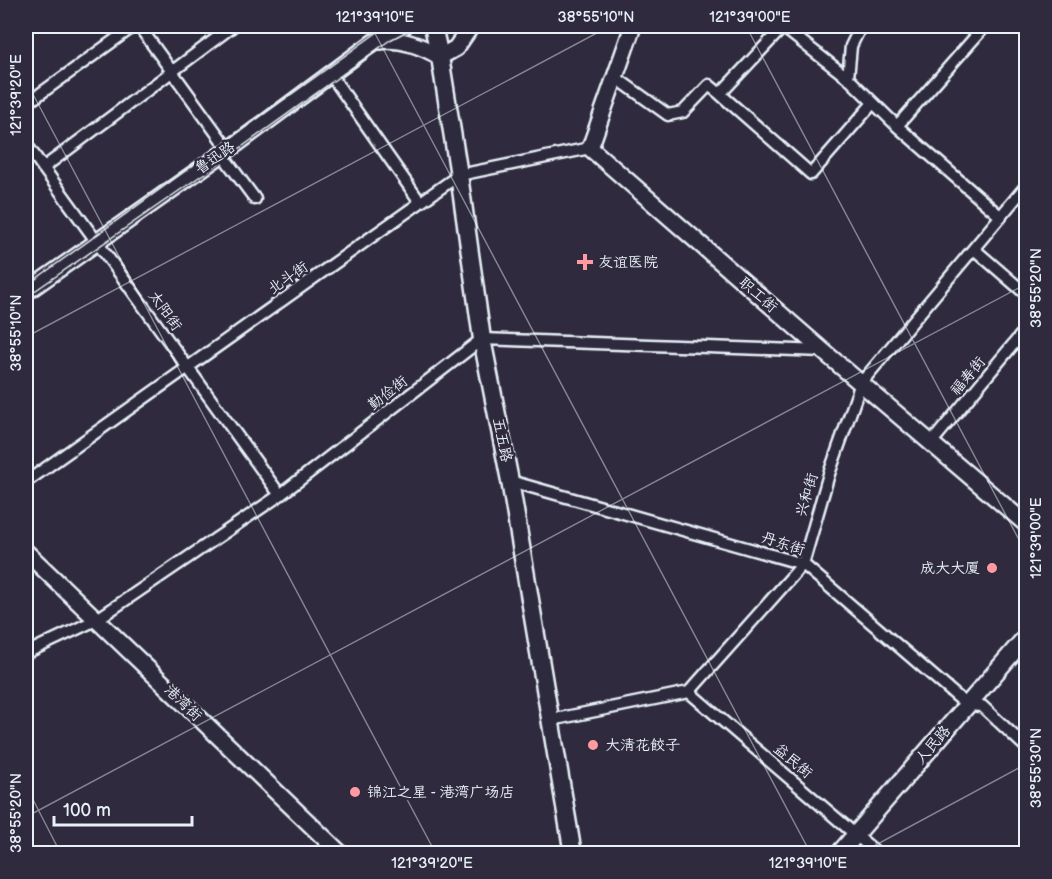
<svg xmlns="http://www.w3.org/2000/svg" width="1052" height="879" font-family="'Balsamiq Sans','LXGW WenKai TC',sans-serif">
<rect width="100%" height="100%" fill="#2f2a3d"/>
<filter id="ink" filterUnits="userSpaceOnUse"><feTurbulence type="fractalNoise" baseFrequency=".0167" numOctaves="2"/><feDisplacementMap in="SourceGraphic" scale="12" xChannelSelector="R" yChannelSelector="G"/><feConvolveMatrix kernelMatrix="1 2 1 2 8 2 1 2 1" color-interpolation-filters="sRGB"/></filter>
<g filter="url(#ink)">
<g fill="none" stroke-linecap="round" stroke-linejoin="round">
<g stroke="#e8f1f8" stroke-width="15">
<path id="street" d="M139 26 228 149
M26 27 28 26
M331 75 420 202
M615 77 668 115 683 112 709 85 720 94 783 27 848 78 897 126 1001 217
M848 78 851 46 861 26
M720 94 811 174 873 103
M26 104 134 26
M897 126 985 26
M26 144 280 495
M221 153 255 199
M43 168 233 26
M974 249 1026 294
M932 442 1026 329
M510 481 803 564 967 705 982 706 1026 747
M26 482 459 175 590 148
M26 653 96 620 280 495 482 339 823 351
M689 692 878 854
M551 720 689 692 803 564 829 474 861 383 1026 186"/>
</g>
<g stroke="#e8f1f8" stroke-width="20">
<path id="secondary" d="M633 26 590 148 823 351 1026 524
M380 41C400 38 423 46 440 57L456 48 471 26
M26 292 239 142 374 42 404 26
M26 552 341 854"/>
</g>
<g stroke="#e8f1f8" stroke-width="21">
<path id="primary" d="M433 26 440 57 459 175 482 339 510 481 573 854
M839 854 1026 637"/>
</g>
<use href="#street" stroke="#2f2a3d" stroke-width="10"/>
<use href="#secondary" stroke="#2f2a3d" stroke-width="15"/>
<use href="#primary" stroke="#2f2a3d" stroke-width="16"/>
<path stroke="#e8f1f8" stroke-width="1.5" d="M26 286 386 26
M26 297 225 159 390 40 417 26"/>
</g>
</g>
<path fill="none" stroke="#e8f1f8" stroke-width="1.5" stroke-opacity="0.45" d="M371 26 811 854M746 26 1026 553M26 81 436 854M26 337 610 26M26 786 61 854M26 817 1026 284M859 854 1026 764"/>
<g fill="#ff9aa2" stroke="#2f2a3d" stroke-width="2">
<path d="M582 253h6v6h6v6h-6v6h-6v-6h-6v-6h6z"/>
<circle cx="992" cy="568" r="6"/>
<circle cx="593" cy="745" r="6"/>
<circle cx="355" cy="792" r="6"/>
</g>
<g text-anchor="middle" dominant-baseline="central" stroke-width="5" stroke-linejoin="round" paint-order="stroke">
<g font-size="15" fill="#e8f1f8" stroke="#2f2a3d">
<text transform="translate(215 158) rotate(-35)">鲁迅路</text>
<text transform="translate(288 278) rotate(-35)">北斗街</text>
<text transform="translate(758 295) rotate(41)">职工街</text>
<text transform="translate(165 311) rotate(54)">太阳街</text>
<text transform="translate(968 376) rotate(-50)">福寿街</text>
<text transform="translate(388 393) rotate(-38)">勤俭街</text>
<text transform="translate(502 440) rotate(78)">五五路</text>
<text transform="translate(807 495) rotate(-74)">兴和街</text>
<text transform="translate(783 544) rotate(18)">丹东街</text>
<text transform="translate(183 703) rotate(44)">港湾街</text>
<text transform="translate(933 745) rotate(-49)">人民路</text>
<text transform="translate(793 761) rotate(40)">益民街</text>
</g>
<g font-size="15" fill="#e8f1f8" stroke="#2f2a3d" text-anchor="start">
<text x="598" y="262">友谊医院</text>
<text x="980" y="568" text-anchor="end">成大大厦</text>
<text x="605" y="745">大清花餃子</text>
<text x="367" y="792">锦江之星 - 港湾广场店</text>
</g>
</g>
<rect width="1052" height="879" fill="none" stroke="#2f2a3d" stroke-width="66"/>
<path d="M54 816v9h138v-9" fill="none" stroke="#e8f1f8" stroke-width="3"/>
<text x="63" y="816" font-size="18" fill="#e8f1f8" stroke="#2f2a3d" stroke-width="4.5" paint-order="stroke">100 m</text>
<rect x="33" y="33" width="986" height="813" fill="none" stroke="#e8f1f8" stroke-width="2"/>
<g font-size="15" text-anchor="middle" fill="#e8f1f8">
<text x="375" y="22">121°39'10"E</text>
<text x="596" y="22">38°55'10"N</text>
<text x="750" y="22">121°39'00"E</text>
<text transform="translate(16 95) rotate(-90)" y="5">121°39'20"E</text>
<text transform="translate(1036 288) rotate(-90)" y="5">38°55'20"N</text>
<text transform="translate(16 333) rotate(-90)" y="5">38°55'10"N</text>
<text transform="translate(1036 538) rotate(-90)" y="5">121°39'00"E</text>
<text transform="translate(1036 768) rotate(-90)" y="5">38°55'30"N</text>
<text transform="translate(16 813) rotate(-90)" y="5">38°55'20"N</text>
<text x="432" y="868">121°39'20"E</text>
<text x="808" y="868">121°39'10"E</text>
</g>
</svg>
